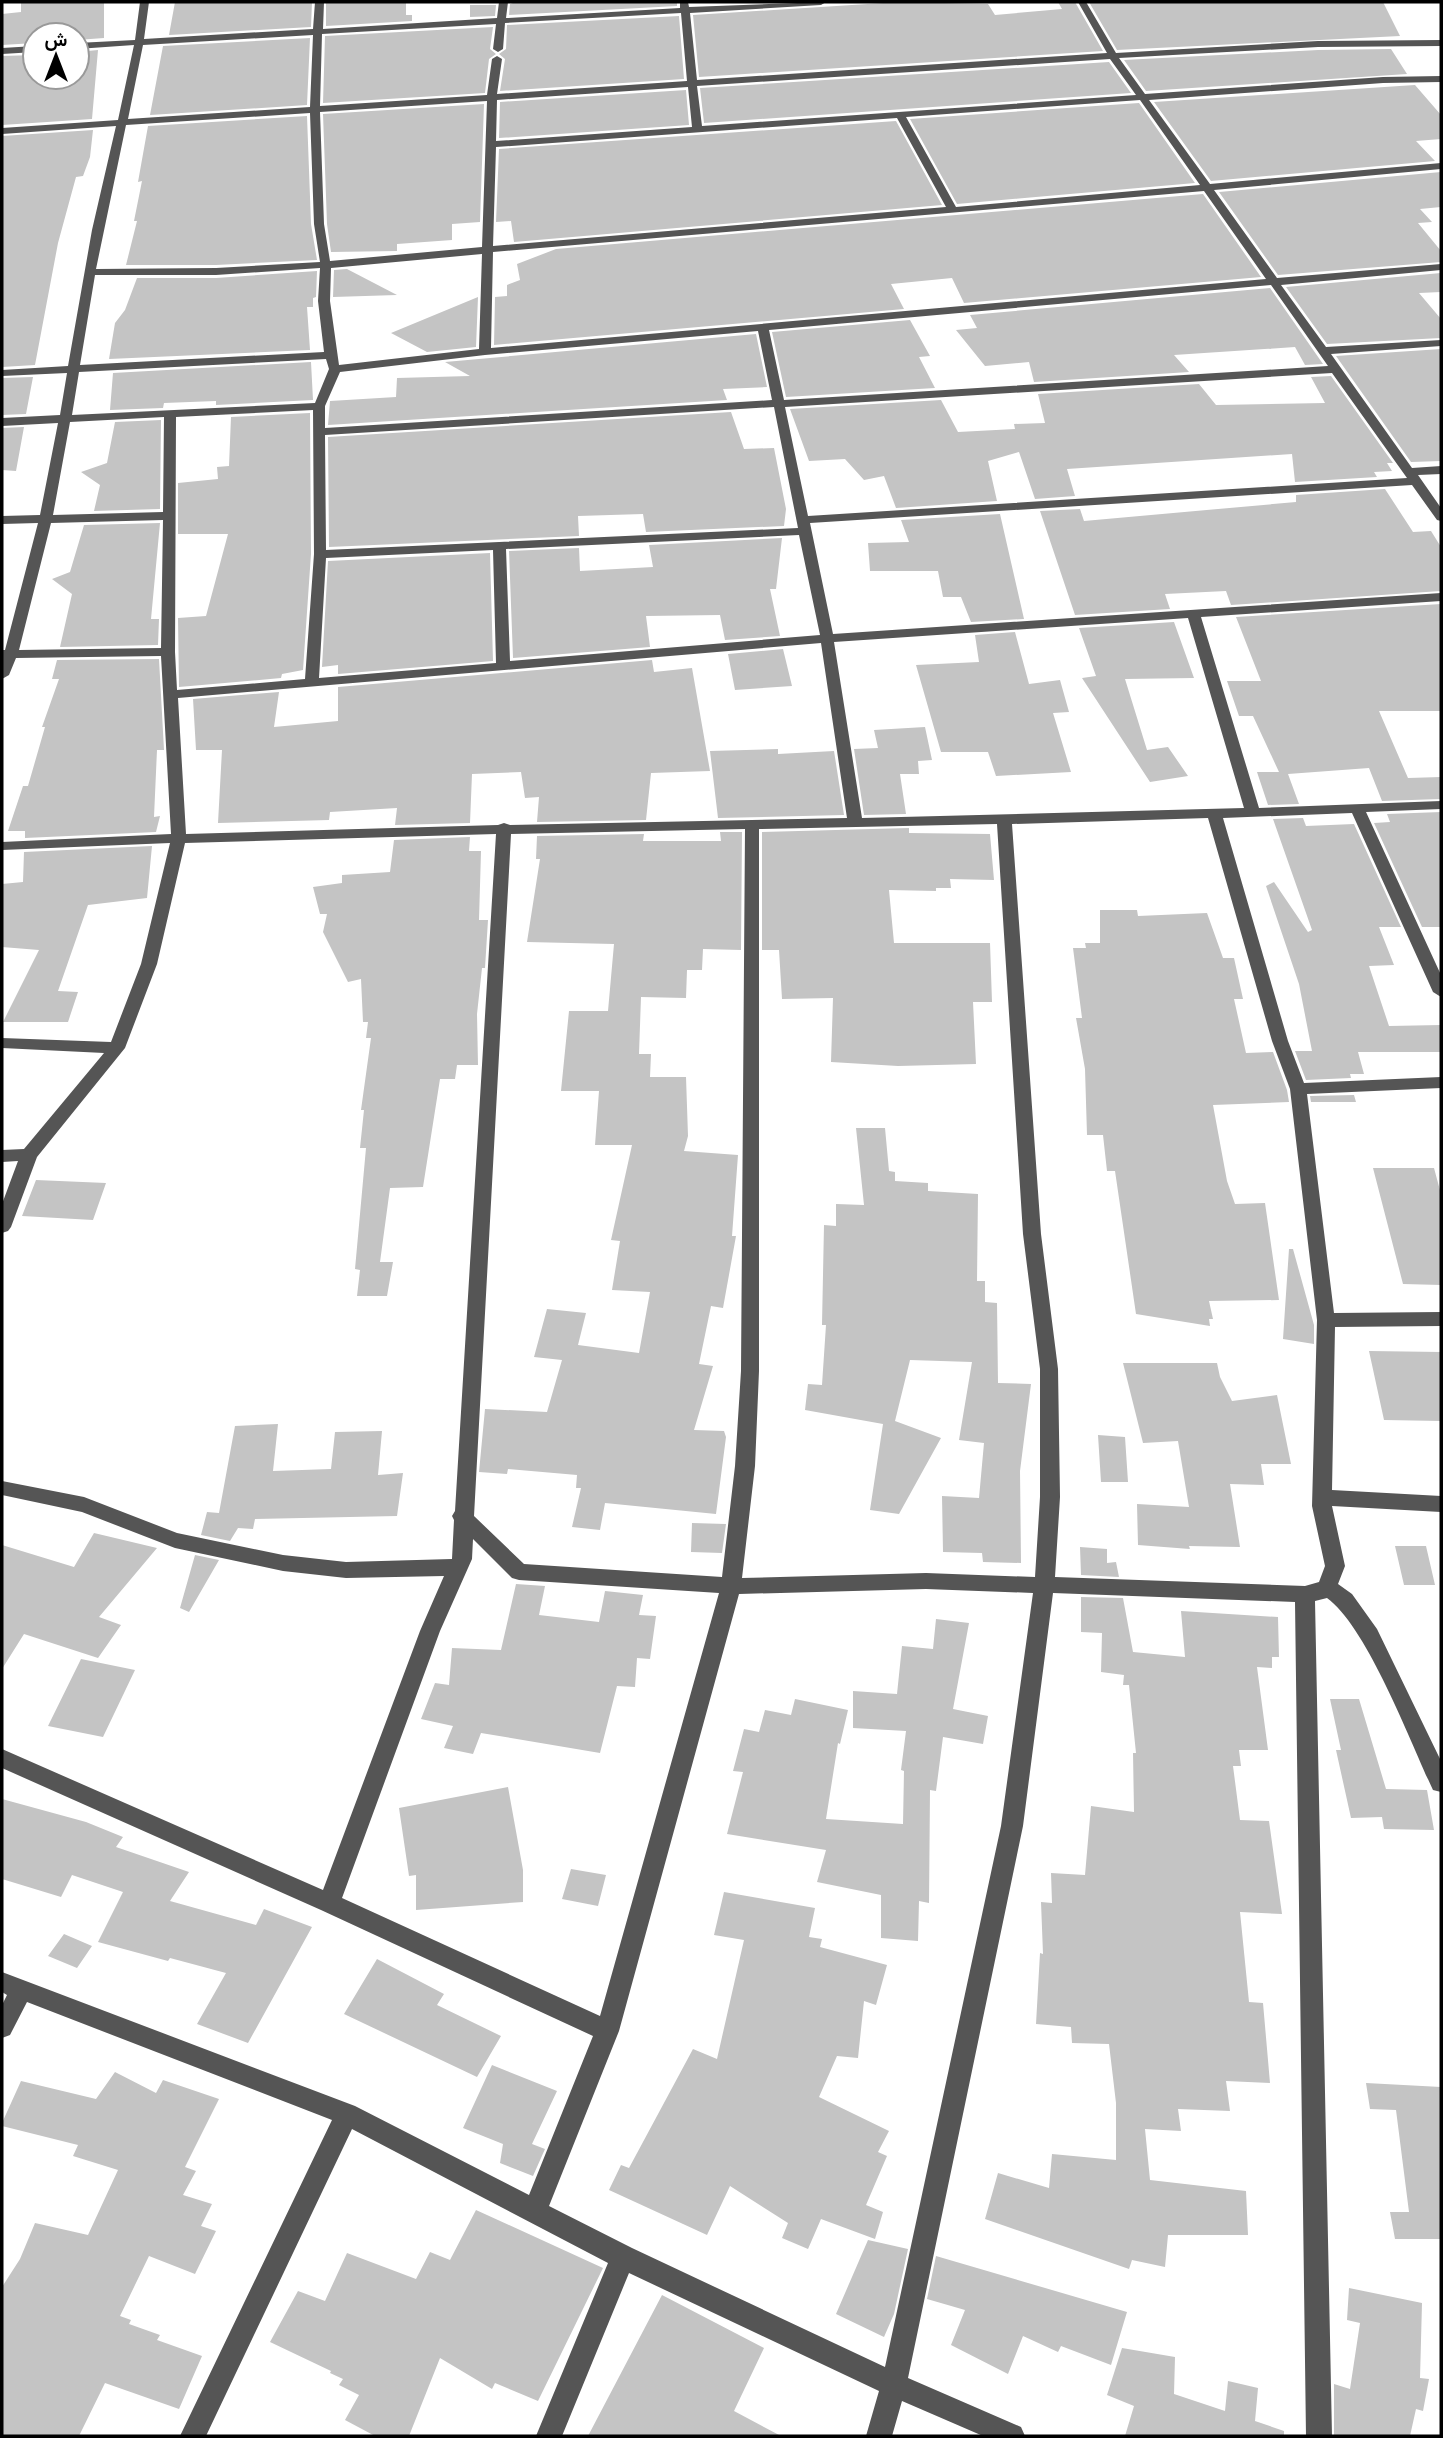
<svg xmlns="http://www.w3.org/2000/svg" width="1443" height="2438" font-family="Barlow,Vazirmatn,sans-serif">
<rect width="100%" height="100%" fill="#fff"/>
<path fill="#c4c4c4" d="M104 2V38L77 40V35H35V43L2 45V14L21 12V3Z
M175 2H312L311 27 169 35Z
M326 2H406V15H412V21L326 26Z
M516 2H677V6L509 15 510 4Z
M899 2 988 4 995 15 1062 9 1058 2H1075L1103 51 699 77 693 15Z
M1089 2H1383L1400 36 1117 50Z
M470 5H496L495 16 470 17Z
M679 16 684 79 500 91 505 59 499 54 506 49 507 25Z
M493 27 490 49 496 54 489 59 485 93 323 103 325 36Z
M310 38 307 105 150 115 163 46Z
M1391 49 1407 74 1146 91 1124 60 1318 50Z
M98 50 92 119 2 125V56L35 55V77H77V52Z
M1109 62 1131 93 704 123 700 88Z
M1415 85 1441 115V139L1416 141 1435 161 1211 181 1154 102Z
M686 90 689 125 499 138 500 102Z
M1139 103 1195 183 957 204 910 119Z
M484 104 480 222 452 224V240L397 244V251L331 252 327 224 323 114Z
M307 116 311 224 317 260 216 265H126L137 221H134L142 181 138 182 148 126Z
M896 121 942 205 514 242 511 221 496 222 499 149Z
M93 130 90 157 83 176 76 177 58 243 35 365 2 367V136Z
M1441 172V207L1420 209 1432 222 1418 223 1441 251V262L1278 275 1219 192Z
M1203 194 1261 277 964 303 952 278 891 284 904 309 494 345 495 297 507 296V285L520 280 517 264 556 249Z
M347 269 397 295 333 297 334 270Z
M317 271 316 297 313 298V307H307L310 350 109 359 115 323 125 310 137 278H216Z
M1441 273V292L1419 293 1441 319V338L1327 344 1286 287Z
M1270 288 1323 364 1305 365 1295 347 1174 355 1189 372 1034 382 1029 362 985 366 956 330 977 328 970 315Z
M478 297 476 347 427 352 391 333Z
M910 320 930 356 919 357 935 388 786 397 772 332Z
M756 334 767 387 723 389 727 400 328 425 330 401 396 397 397 378 470 376 445 362Z
M1441 349V461L1411 462 1336 356Z
M311 362 313 400 216 405V401L164 403 163 408 110 410 113 373Z
M1331 376 1393 463H1387L1392 471 1374 472 1377 477 1295 482 1292 454 1067 469 1075 496 1035 499 1019 452 988 461 997 501 896 508 884 476 864 480 845 459 809 461 790 409 941 400 958 432 1015 429 1014 424 1045 423 1038 394 1199 384 1216 405 1325 403 1311 377Z
M33 377 26 414 2 415V378Z
M731 412 744 449 774 448 786 509 784 526 646 532 643 514 578 516 579 536 329 547 328 437Z
M310 413 311 554 303 670 282 674 281 678 179 687 178 618 206 616 228 534H178V483L218 479 217 467 229 466 231 417Z
M161 420 160 509 94 511 100 485 81 472 107 463 115 422Z
M24 427 16 471 2 470V428Z
M1385 489 1413 532 1431 531 1441 547V591L1231 605 1226 591 1165 594 1170 609 1075 615 1040 511 1080 509 1084 521 1296 502V495Z
M1000 514 1024 619 971 622 961 597H943L938 571H870L868 543 909 542 901 520Z
M160 523 151 619H159L158 645 60 647 72 594 52 579 70 572 84 525Z
M782 538 776 589H770L780 636 725 640 720 615 646 616 650 647 513 658 509 551 579 548 580 571 653 567 649 545Z
M490 553 493 661 338 674V665L322 667 328 561Z
M1441 604V711H1379L1408 778 1441 777V799L1382 801 1369 768 1288 774 1299 804 1268 805 1257 772H1279L1253 716H1239L1227 681H1261L1236 617Z
M1174 622 1194 678 1125 679 1147 750 1168 747 1188 776 1150 782 1082 678 1096 676 1079 628Z
M1015 632 1029 684 1060 680 1069 712 1053 713 1071 772 996 776 988 752H941L916 665 979 662 975 635Z
M783 649 792 686 735 690 728 654Z
M159 659 164 750H157L154 817 160 816 156 832 25 838V831H8L23 786H28L45 727H42L59 679H52L57 660Z
M652 660 654 672 692 668 710 771 651 773 646 820 537 822 539 797 525 798 521 772 472 774 470 823 395 825 397 808 330 812 329 820 218 823 222 750H196L193 699 279 692 274 727 338 721V687Z
M925 727 932 760 918 761 919 774H900L906 814 864 815 854 749 878 748 874 730Z
M778 749V754L834 751 844 815 718 818 710 751Z
M1441 812V927H1422L1374 823 1390 822 1387 814Z
M1303 818 1306 826 1354 824 1401 927H1379L1394 965 1369 966 1389 1026 1441 1025V1052H1358L1364 1074H1350L1351 1078 1306 1080 1295 1051H1312L1299 984 1266 886 1274 882 1308 932 1312 930 1273 819Z
M909 828V833L990 834 994 880 950 879 951 888H936V891L889 890 894 943H990L992 1002H973L976 1064 898 1066 831 1062 833 998 782 999 779 950H762V832Z
M720 832H742L741 950 703 949 702 970H687L686 998 641 997 639 1054H651L650 1077H686L688 1136 684 1151 738 1155 732 1236H736L723 1308 711 1306 699 1364 713 1366 694 1430 724 1431 726 1437 716 1514 605 1503 600 1530 572 1527 581 1488H576L577 1475 508 1469 507 1474 479 1472 485 1409 547 1412 562 1360 534 1357 547 1309 586 1313 578 1345 639 1353 650 1292 612 1290 620 1241 611 1240 632 1145H595L599 1091H561L569 1011H608L614 944 527 942 540 859H536L537 836 644 834 643 841H721Z
M470 837 469 851H481L479 920H488L485 968H482L477 1014 478 1065H457L455 1079H440L423 1187 390 1188 380 1262H393L387 1296H357L360 1270 355 1269 366 1148H360L364 1110H361L371 1038H366L368 1022H363L361 979 348 982 323 932 327 914H320L313 887 342 883V875L390 872 394 840Z
M152 846 147 898 88 905 58 991 78 992 68 1022H3L39 950 2 947V884L23 882 24 852Z
M1100 910H1137L1138 916 1207 913 1223 958H1234L1243 999H1234L1246 1053 1273 1052 1287 1090 1289 1102 1213 1105 1227 1181 1235 1204 1265 1203 1279 1300 1209 1301 1213 1319H1209L1210 1326 1136 1314 1115 1171H1107L1103 1135H1087L1085 1069 1076 1018H1082L1073 948H1086L1085 943H1100Z
M1354 1095 1356 1102H1311L1310 1096Z
M856 1128H885L889 1171 895 1172V1181L928 1183V1191L978 1194 977 1281H985V1302L997 1303 998 1383 1031 1384 1020 1471 1021 1563 983 1562 982 1553 943 1552 942 1496 979 1498 984 1443 959 1440 972 1362 910 1360 895 1421 941 1438 899 1514 870 1510 883 1424 805 1410 808 1384 822 1385 826 1325H822L824 1225 836 1226V1204L864 1205Z
M1373 1168H1434L1441 1194V1285L1403 1284Z
M36 1180 106 1183 93 1220 22 1216Z
M1289 1249H1293L1314 1325V1344L1283 1339Z
M1369 1351 1441 1352V1421L1384 1420Z
M1123 1363H1217L1220 1377 1232 1401 1277 1395 1291 1464H1261L1264 1485 1230 1484 1240 1547 1189 1546 1190 1549 1138 1545 1137 1504 1189 1507 1178 1441 1143 1443Z
M278 1424 273 1471 331 1469 335 1432 382 1431 378 1475 403 1473 397 1516 255 1519 253 1529 238 1528 230 1541 201 1535 207 1512 219 1513 235 1426Z
M1098 1435 1125 1437 1128 1482H1101Z
M692 1523 726 1524 722 1553 691 1552Z
M94 1533 157 1548 99 1617 121 1625 98 1658 24 1634 2 1669V1545L74 1567Z
M1395 1546H1426L1435 1585H1404Z
M1080 1547 1107 1549V1563L1116 1562 1119 1577 1081 1575Z
M195 1555 219 1560 189 1612 180 1608Z
M516 1584 545 1586 539 1615 599 1622 605 1591 643 1595 639 1615 656 1616 650 1659 637 1658 635 1687 617 1686 600 1753 481 1733 473 1754 444 1748 453 1726 421 1719 435 1683 449 1685 452 1648 501 1650Z
M1081 1597 1123 1598 1133 1652 1185 1657 1181 1611 1278 1617 1279 1657H1272V1668L1257 1667 1268 1750H1239L1241 1766H1233L1240 1820 1269 1821 1282 1914 1240 1912 1249 2002 1263 2003 1270 2083 1226 2081 1230 2111 1178 2109 1181 2131 1145 2129 1150 2180 1246 2191 1248 2235H1168L1165 2267 1132 2260 1129 2269 985 2219 998 2173 1049 2188 1052 2154 1116 2160V2103L1109 2044 1072 2043 1071 2027 1036 2024 1040 1953 1043 1954 1041 1902 1052 1903 1051 1873 1085 1875 1091 1806 1134 1812 1133 1753H1136L1129 1685H1123L1124 1675 1101 1672 1102 1633 1081 1632Z
M936 1619 969 1623 953 1709 988 1716 983 1744 943 1737 936 1791 930 1790 929 1903 919 1901 918 1941 881 1938V1895L817 1882 826 1850 727 1834 743 1772 733 1771 744 1729 759 1732 765 1710 791 1715 795 1699 848 1710 840 1744 838 1743 826 1819 903 1824 904 1771 901 1770 906 1731 853 1728V1691L897 1694 902 1646 933 1649Z
M81 1659 135 1670 103 1737 48 1726Z
M1330 1699H1359L1386 1789 1427 1790 1434 1830 1384 1829 1382 1817 1351 1818 1336 1750H1341Z
M508 1787 523 1870V1902L416 1910V1875L409 1876 399 1808Z
M2 1799 86 1822 123 1837 116 1847 189 1872 170 1901 256 1925 264 1909 312 1927 248 2043 197 2024 226 1973 170 1958 168 1961 98 1942 123 1892 72 1875 61 1897 2 1879Z
M571 1869 606 1875 598 1906 562 1899Z
M724 1892 815 1908 809 1937 822 1939 820 1947 887 1965 876 2005 864 2001 858 2058 837 2056 819 2097 889 2131 878 2152 887 2156 866 2205 883 2212 875 2239 821 2219 808 2249 782 2238 788 2223 730 2186 707 2235 609 2190 621 2165 629 2168 693 2049 717 2059 744 1940 714 1935Z
M64 1934 92 1946 77 1968 48 1956Z
M377 1959 444 1994 437 2005 501 2036 477 2077 344 2014Z
M492 2065 557 2091 532 2144 545 2149 533 2176 500 2163 503 2144 463 2128Z
M115 2072 156 2093 163 2080 219 2099 185 2167 196 2171 183 2195 212 2204 201 2226 216 2231 195 2274 149 2256 120 2316 131 2320 129 2324 160 2335 157 2340 202 2356 179 2409 105 2383 79 2436H2V2287L20 2259 35 2223 88 2235 118 2170 73 2156 78 2145 2 2126V2123L21 2081 96 2099Z
M1366 2083 1441 2087V2239H1395L1390 2212H1409L1396 2110 1370 2109Z
M476 2210 603 2268 538 2401 495 2383 492 2389 440 2358 409 2436H375L345 2420 359 2395 339 2385 343 2379 330 2373 331 2371 270 2342 298 2291 325 2301 347 2253 416 2279 430 2252 450 2260Z
M868 2240 908 2249 894 2314 884 2337 836 2314Z
M936 2256 1127 2312 1111 2365 1061 2346 1058 2352 1023 2336 1008 2374 951 2345 965 2310 927 2299Z
M1349 2288 1422 2303 1420 2378 1429 2379 1423 2411 1416 2409 1410 2436H1334V2384L1350 2389 1360 2323 1347 2320Z
M662 2295 764 2348 734 2411 781 2436H588Z
M1122 2348 1175 2357 1174 2394 1225 2411 1228 2381 1258 2388 1255 2421 1284 2431V2436H1125L1134 2406 1107 2395Z"/>
<g fill="none" stroke-linecap="round" stroke-linejoin="round">
<path fill="#555" fill-rule="evenodd" d="M140 2H149L144 39 313 29 315 2H324L323 29 497 18 499 2H508L506 18 680 8V2H688L689 7 826 2 821 5 690 13 697 80 1107 53 1078 2H1086L1116 53 1318 41 1441 40V46L1318 47 1119 58 1145 94 1383 77 1441 76V82L1383 83 1149 100 1210 184 1441 163V169L1214 190 1277 278 1441 264V270L1281 285 1326 347 1441 340V346L1331 354 1412 468 1441 466V474L1418 475 1441 508V521L1437 520 1412 485 810 523 833 634 1441 593V601L1201 617 1259 808 1441 801V809L1366 812 1441 975V997L1433 992 1352 813 1223 818 1288 1041 1304 1083 1441 1077V1088L1307 1094 1334 1313 1441 1312V1326L1335 1327 1332 1490 1441 1496V1512L1332 1506 1345 1566 1338 1584 1352 1594 1377 1629 1441 1761V1792L1433 1790C1410 1741 1367 1627 1327 1598L1315 1601 1332 2436H1306L1295 1602 1053 1593 1023 1826 908 2378 1021 2427 1025 2436H983L902 2401 892 2436H866L879 2391 629 2273 562 2436H536L608 2263 352 2129 206 2436H180L332 2120 27 2002 10 2035 2 2038V2005L7 1995 2 1992V1972L355 2106 529 2195 593 2036 321 1910 2 1768V1749L323 1890 420 1631 444 1576 346 1578 283 1571 175 1548 82 1512 2 1495V1481L84 1497 177 1533 283 1555 346 1562 452 1559 454 1520 452 1516 455 1511 496 834 185 843 157 964 125 1048 37 1157 11 1227 8 1231 2 1233V1204L18 1161 2 1162V1150L24 1149 104 1053 2 1048V1038L111 1042 141 964 170 843 2 850V842L171 834 161 656 16 658 9 675 2 679V650H5L38 523 2 524V516L40 515 58 423 2 426V418L60 415 67 373 2 376V370L68 366 92 230 116 126 2 134V128L118 120 134 45 77 49V43L135 40ZM681 13 687 81 497 94 502 59 497 56 492 59 487 95 320 106 322 34 496 24 493 49 498 52 503 49 505 23ZM313 35 310 107 128 119 143 45ZM1110 59 1136 95 702 126 697 86ZM688 87 692 127 496 141 497 100ZM1140 100 1200 185 956 207 906 117ZM487 101 482 247 330 261 324 224 320 112ZM310 113 314 224 320 262 216 268 96 269 126 125ZM897 118 946 207 493 246 496 147ZM1204 191 1266 279 491 348 493 252ZM482 254 479 349 339 365 330 301 331 268ZM320 268 318 301 324 352 80 365 95 275H216ZM1271 285 1328 366 784 400 769 330ZM758 331 772 400 325 428V406L340 372 485 355ZM326 359 329 369 315 403 72 415 79 372ZM1332 373 1407 478 808 516 785 407ZM774 407 798 528 326 550 325 435ZM313 410 314 554 305 679 177 690 175 652 176 417ZM164 417 163 512 53 515 70 422ZM163 520 161 648 19 650 51 523ZM799 535 820 635 510 661 506 549ZM493 550 496 663 319 678 326 558ZM1188 618 1244 808 862 818 834 642ZM821 643 847 818 510 825 504 823 498 825 186 834 178 698ZM1208 818 1272 1041 1290 1089 1317 1320 1312 1506 1325 1566 1319 1582 1305 1586 1055 1577 1060 1497 1058 1369 1041 1234 1012 824ZM997 824 1023 1234 1040 1369V1497L1035 1577 926 1573 742 1578 755 1466 759 1371V829ZM745 829 741 1371 735 1466 722 1577 524 1564 474 1516 511 834ZM473 1539 512 1578 519 1580 719 1593 600 2016 342 1898 440 1631 472 1559ZM926 1589 1033 1593 1001 1826 885 2367 632 2248 549 2206 619 2031 739 1594Z
M35 46V52L2 54V48Z"/>
</g>
<rect width="1443" height="2438" fill="none" stroke="#000000" stroke-width="7"/>
<g transform="translate(56 56)"><circle r="33" fill="#ffffff" stroke="#999999" stroke-width="2"/>
<path d="M0-5L12 26L0 18L-12 26Z" fill="#000000"/>
<text y="-10" font-size="19" font-weight="bold" text-anchor="middle" fill="#000000">ش</text>
</g>
</svg>
